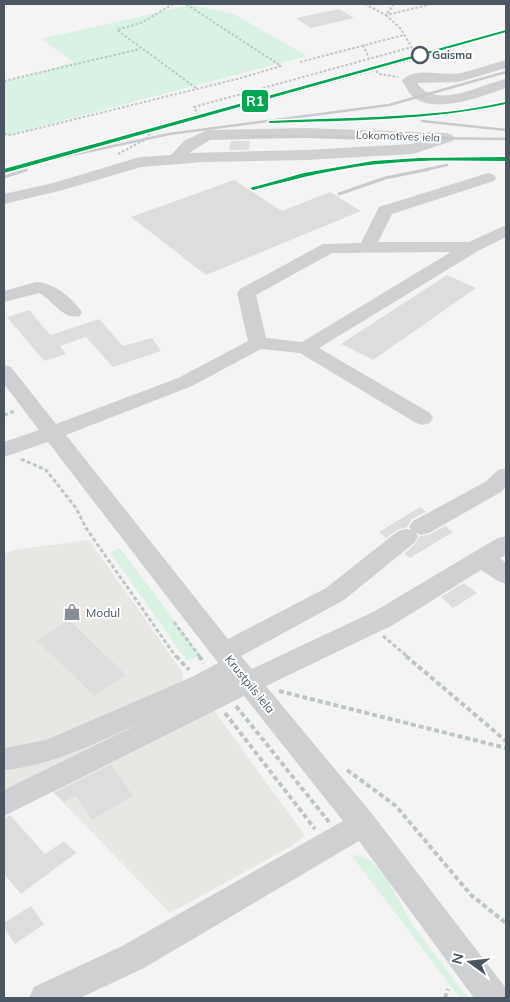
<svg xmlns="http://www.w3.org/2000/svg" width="510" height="1002" font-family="Mulish,sans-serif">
<rect width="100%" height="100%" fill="#f4f4f4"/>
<path fill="#e8e7e3" d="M89 540 182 671 186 697 190 704 4 797V554L14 550Z
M213 709 305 836 290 847 170 913 51 790Z"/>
<path fill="#d9f2e3" d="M191 5 234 14 307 56 4 136V82L74 62 41 39Z
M120 548 200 655 187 661 110 552Z
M351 855 361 856 371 861 387 879 412 924 468 998H460Z"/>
<path fill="#ddddde" d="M339 9 354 18 311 28 296 18Z
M231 141H250L249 150H229Z
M234 180 282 211 330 192 361 211 206 275 131 217Z
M447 275 476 288 373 360 341 344Z
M29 310 50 335 99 319 123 346 152 338 161 351 113 367 86 337 60 346 66 354 44 361 7 317Z
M420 507 426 512 412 519 407 527 397 530 386 538 379 532Z
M445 526 453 532 410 558 404 554 415 544 420 536 429 535Z
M464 583 477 593 453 608 441 597Z
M69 620 126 675 94 696 37 640Z
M111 765 133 796 92 820 76 796 63 802 54 793Z
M10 815 45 854 64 841 76 853 21 894 4 874V818Z
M31 906 44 924 15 944 4 927V923Z"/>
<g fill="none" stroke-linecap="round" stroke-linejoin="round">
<path stroke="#bcc7c4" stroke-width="2" stroke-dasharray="2.5 2" stroke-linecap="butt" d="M173 4 143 22 117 30 196 88
M365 4 386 15 432 4
M394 4 386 15 401 29 414 52 421 57
M363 45 369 58
M300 62 404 35
M376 71 379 74 398 77
M4 81 140 49
M201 119 194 107 412 47
M4 134 11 135 241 78 281 66 186 4
M118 154 146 139 151 132 421 57"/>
<path stroke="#bcc7c4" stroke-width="3" stroke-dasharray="4 2.5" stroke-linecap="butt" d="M4 415 15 411
M21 459 46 470 76 508 86 528 176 657
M174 622 200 657
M383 636 408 657"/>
<path stroke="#bcc7c4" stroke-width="4" stroke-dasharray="5 3" stroke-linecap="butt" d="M176 656 189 670
M199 656 204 663
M406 656 506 741
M279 691 506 748
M236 706 329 822
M225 713 315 829
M347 770 396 806 471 895 506 923
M445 998 448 989"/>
<path fill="#ced0d2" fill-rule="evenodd" d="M506 60V68L459 82 417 83C436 111 481 84 506 79V88C482 96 431 117 410 94 407 90 405 85 402 81 414 65 443 77 460 73 475 70 491 64 506 60Z
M307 128 447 133 452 135 455 138 452 141 413 154 307 160 204 162 141 167 63 190 4 204V194L53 183 140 157 171 155 184 141 207 130ZM307 138 420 142 411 144 307 150 189 153 210 140Z
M488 173 494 175 496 178 494 181 392 214 378 242H469L506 225V237L478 251 319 348 430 413 433 418 430 423 423 425 416 423 300 353 261 349 192 386 66 435 228 639 326 588 398 531 406 529 412 530 409 527 413 521 485 482 498 470 506 468V487L501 492 429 533 421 535 416 533 418 537 414 543 344 600 241 656 252 669 375 611 474 552 498 538 506 536V555L500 558 506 563V584L498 581 481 570 393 625 266 686 373 815 505 987 506 998H474L359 841 144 968 80 998H29L34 987 122 946 343 821 244 696 4 816V790L149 719C102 740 56 765 4 770V748L46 740 192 677 218 663 48 442 4 457V442L39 430 4 384V365L11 367 56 424 178 378 248 341 237 293 240 289 323 244 361 243 379 207ZM451 252 302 342 266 338 256 295 332 253Z
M36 282C54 283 72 297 82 312L80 316C62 320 53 300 39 293L4 302V291Z"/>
<path stroke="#c9cacc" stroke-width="2.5" d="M330 119 440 114 506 103
M422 121 506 130
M247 136 506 139
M16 167 169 134 389 105 506 72
M328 170 405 160 506 159
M424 170 447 165"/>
<path stroke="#c9cacc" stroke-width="3" d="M4 177 26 170
M253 188 335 169
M339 194 385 178 430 169"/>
<g stroke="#fff" stroke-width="3">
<path id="rail-1" d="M506 30V32L4 173V169Z
M506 102V104C427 121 350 120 270 123L268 122 270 121C329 118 387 118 446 112 466 110 486 106 506 102Z
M506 157V161C468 161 430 159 391 163 344 166 299 178 253 190L250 188 304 173 373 161 420 158Z"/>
</g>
<use href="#rail-1" fill="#00a651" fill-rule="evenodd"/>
</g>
<defs>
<g id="shop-bare" transform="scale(1.35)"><path d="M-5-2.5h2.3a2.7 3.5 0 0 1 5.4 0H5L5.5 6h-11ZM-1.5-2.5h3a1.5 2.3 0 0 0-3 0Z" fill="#868d94" stroke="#fff" stroke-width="2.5" paint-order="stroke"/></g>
</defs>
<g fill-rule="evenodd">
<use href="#shop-bare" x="72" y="612"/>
</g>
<circle fill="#fff" stroke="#4a5661" stroke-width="2.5" cx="420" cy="55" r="8"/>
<g text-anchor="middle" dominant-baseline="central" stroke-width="4" stroke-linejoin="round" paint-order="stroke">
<g font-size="11" font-weight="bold" fill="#4a5661" stroke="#fff" text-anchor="start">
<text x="432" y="55">Gaisma</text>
</g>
<g font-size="11" fill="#4a5661" stroke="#fff">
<text transform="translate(398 136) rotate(2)">Lokomotīves iela</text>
</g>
<g font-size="12" fill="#4a5661" stroke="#fff" text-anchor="start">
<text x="86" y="612">Modul</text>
</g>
<g font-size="12" fill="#4a5661" stroke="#fff">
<text transform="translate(250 684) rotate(51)">Krustpils iela</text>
</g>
</g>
<rect stroke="#fff" stroke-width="2" x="241" y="89" width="28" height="24" rx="5" fill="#00a651"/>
<g font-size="14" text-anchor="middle" font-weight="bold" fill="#fff">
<text x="255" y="106">R1</text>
</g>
<rect width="510" height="1002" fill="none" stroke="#4a5661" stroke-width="10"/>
<g transform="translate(470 962) rotate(285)" stroke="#ffffff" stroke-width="4" paint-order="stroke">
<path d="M0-4L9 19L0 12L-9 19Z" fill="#4a5661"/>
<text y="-8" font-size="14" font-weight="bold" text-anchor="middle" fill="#4a5661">N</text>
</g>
</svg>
